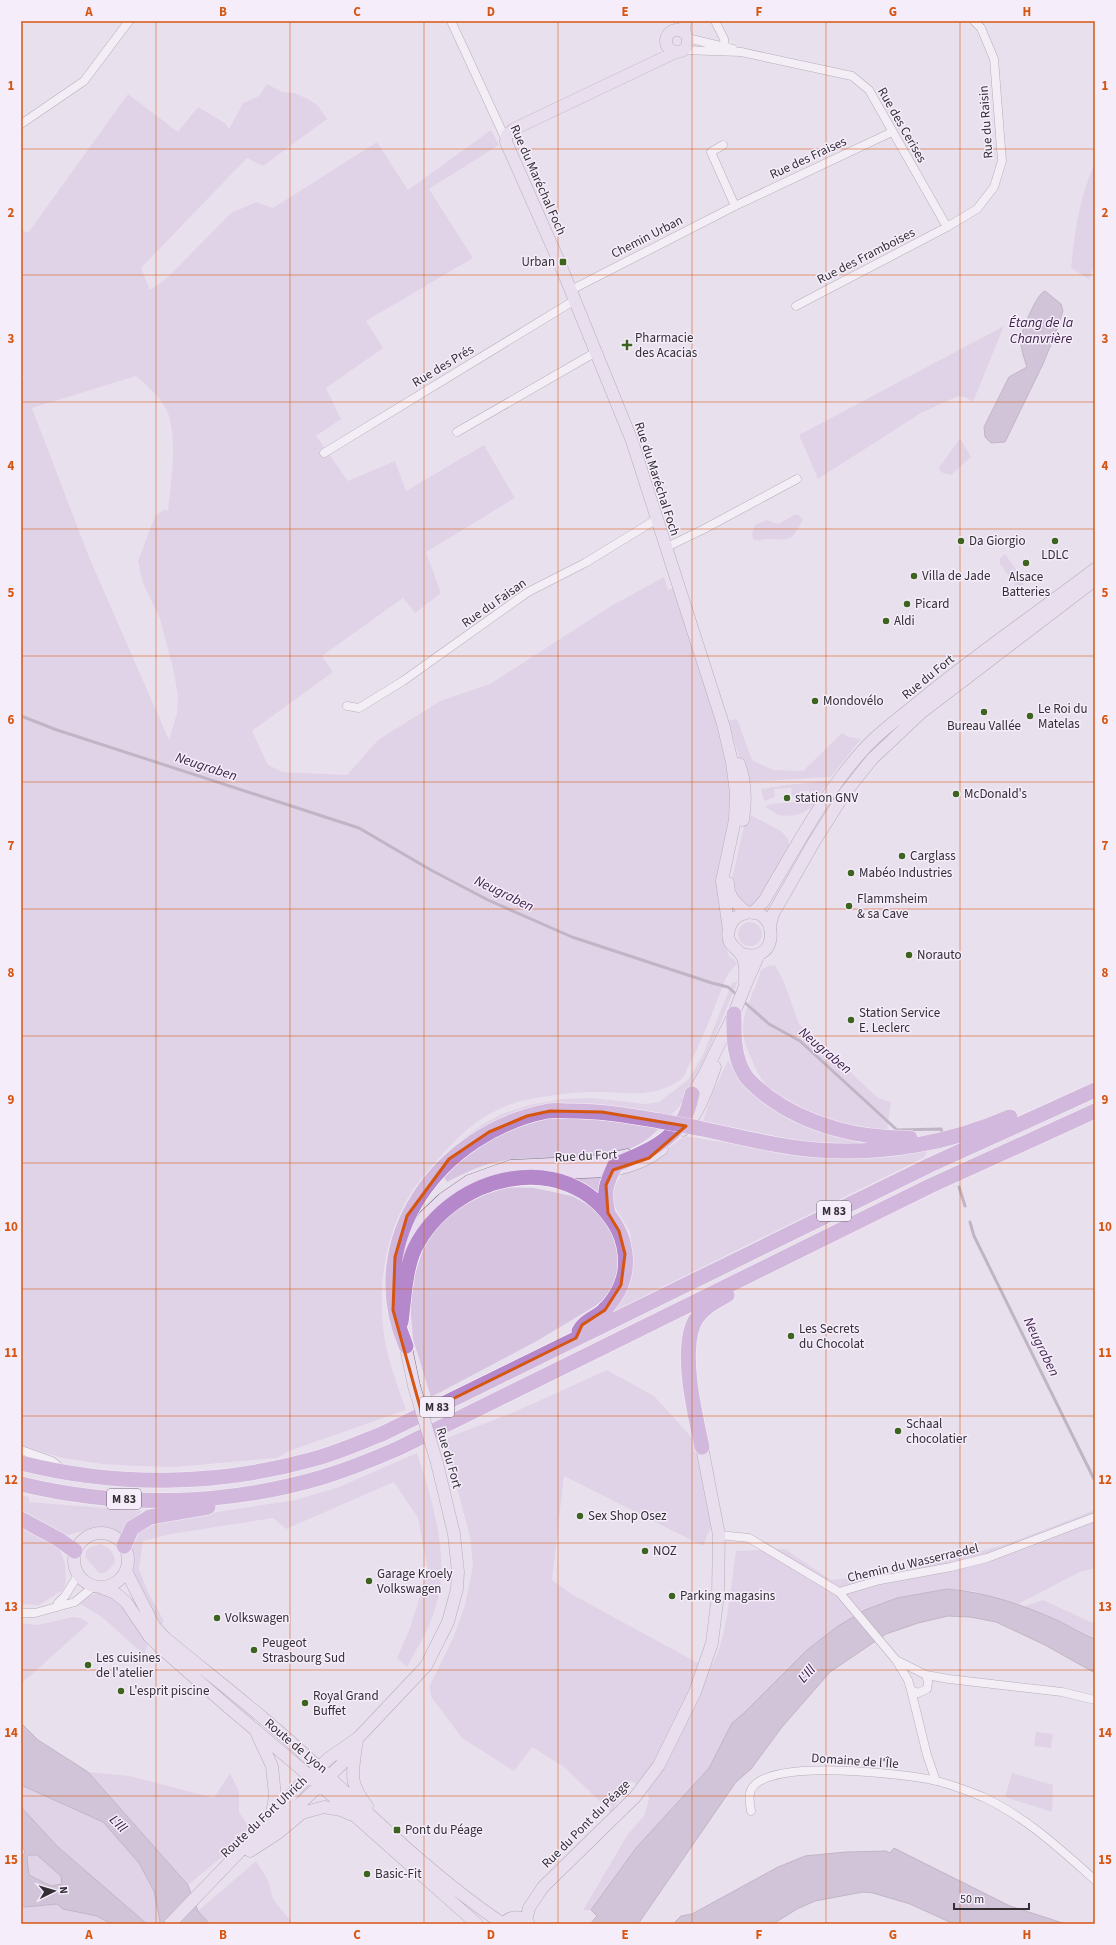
<svg xmlns="http://www.w3.org/2000/svg" width="1116" height="1945" font-family="'Source Sans 3',sans-serif">
<rect width="100%" height="100%" fill="#e9e0ed"/>
<path fill="#d6c4e0" fill-rule="evenodd" d="M267 84 282 92 294 93 308 99 318 106 327 119 263 166 247 158 141 268 150 290 165 280 231 213 256 202 273 208 377 142 408 190 491 130 499 145 429 189 473 258 366 321 383 348 326 388 341 419 316 436 348 481 395 461 406 491 484 445 515 498 426 552 441 593 415 613 403 598 322 656 333 672 252 731 268 765 283 772 347 775 378 740 440 701 490 684 611 606 664 577 668 590 673 588 726 752 732 800 722 934 729 956 738 963C734 967 728 973 726 978 714 1008 704 1037 689 1065 686 1071 685 1077 679 1081 648 1100 627 1091 595 1092 574 1092 555 1095 535 1098 494 1105 467 1126 440 1157 427 1172 413 1187 404 1205 380 1251 376 1309 389 1359 394 1376 400 1393 406 1410L289 1451 277 1458 176 1467 139 1466 102 1464 63 1458 21 1446V379L24 378 21 370V229L28 233 128 94 178 132 198 107 225 123 229 129 243 103 259 96ZM136 376C147 386 165 401 169 416 177 447 171 480 168 511L165 509 155 516 138 561 143 583 160 619 173 668 178 696 177 713 169 740 89 557 32 408Z
M1095 163V263L1089 279 1071 268C1075 230 1079 198 1095 163Z
M1004 326 973 402 965 397 958 396 921 413 818 479 799 435Z
M960 438 971 457 951 475 943 473 938 469Z
M794 515H799L803 520C790 542 792 540 768 539 762 539 759 542 753 539L752 534 755 525 767 520 778 524Z
M1005 554 1023 579 1024 593 1022 594 1000 564V558Z
M737 719 752 760 773 770 803 771 842 733 849 737 861 739 831 777 747 782 728 721Z
M829 781 820 793 810 795 809 790 799 792V796H792L791 788 774 789 775 797 764 801 761 789 786 785Z
M814 800 816 802C808 813 792 818 779 815 774 813 770 809 765 807L771 804Z
M747 813 781 831 788 839 790 851 754 905 747 907 740 903 731 883Z
M738 934a12 12 0 1 1 24 0a12 12 0 1 1-24 0Z
M775 965 784 982 799 1024 878 1098 891 1102 887 1132C854 1126 801 1116 775 1095 764 1085 757 1073 752 1060 748 1051 743 1040 743 1031 742 1012 756 988 761 970L768 966Z
M738 981 700 1071 682 1104 670 1116 583 1104 466 1140 464 1138 483 1124 502 1114 529 1105 562 1099 593 1098 645 1104 659 1102 688 1080 702 1057 732 983Z
M728 1060C755 1109 806 1130 859 1139L858 1144H813L703 1121 713 1092Z
M566 1115 660 1127C622 1171 558 1153 507 1160 482 1164 469 1171 447 1182L442 1174 477 1146 536 1118Z
M684 1136 743 1145 927 1150 925 1157 610 1313 628 1289 632 1273V1252L630 1232 612 1202 614 1186 623 1173 652 1161Z
M605 1174 599 1197 562 1179Z
M498 1187 534 1188 572 1196 599 1211 611 1229 617 1247 619 1266 615 1283 608 1296 595 1306 535 1342 431 1397 413 1339 410 1301 415 1273 426 1242 437 1226 466 1200Z
M607 1370 654 1396 705 1452 716 1515 703 1546 564 1476 552 1580 573 1595 709 1669C727 1647 731 1581 736 1551L785 1549 831 1580 897 1573 1007 1544 1095 1510V1568L1080 1572 1016 1605 973 1591 947 1589 897 1598 865 1610 838 1626 807 1650 744 1713 732 1723 709 1768 636 1848 591 1910H583L628 1834 644 1816 649 1799 646 1789 631 1781 611 1812 564 1767 532 1747 514 1771 462 1738 432 1698 429 1687 454 1636 465 1605 473 1566 470 1537 444 1439 512 1413Z
M417 1453C433 1504 453 1562 433 1615 427 1633 416 1650 407 1667L397 1658 410 1628 428 1571 418 1518 394 1482 286 1529 273 1518 171 1534 143 1541 139 1569 148 1592 164 1621 159 1628 130 1571 129 1556 137 1532 153 1522 295 1500 339 1487Z
M21 1495 29 1497V1502L142 1511 131 1521 125 1535 102 1527 67 1535 21 1511Z
M21 1529 53 1541 60 1550 65 1563 66 1581 63 1590 39 1605 21 1604Z
M100 1544C110 1547 115 1553 115 1563L105 1573H99L85 1557 86 1551 90 1547Z
M101 1593 120 1600 149 1642 144 1655 102 1617 80 1604C86 1597 91 1594 101 1593Z
M1043 1600 1095 1624V1638L1060 1621 1022 1607Z
M72 1617 80 1618 89 1623 21 1684V1623L38 1625Z
M1036 1732 1053 1734 1051 1748 1034 1746Z
M88 1772 130 1776 214 1798 230 1773 239 1791V1812L249 1827 240 1842 188 1885Z
M1012 1773 1053 1785 1052 1812 1005 1797Z
M21 1785 103 1822 139 1863 154 1891 160 1921 158 1924 145 1923 58 1847 21 1807Z
M28 1855H37L61 1876 62 1884 51 1886 29 1875Z
M256 1861 268 1880 273 1899 293 1924H210L198 1911Z
M57 1904 63 1909 97 1916 112 1924H21V1907Z"/>
<path fill="#b5a3bf" stroke="#8e8096" fill-rule="evenodd" d="M1045 291 1061 304 1063 311 1055 335 1042 366 1005 442 991 443 985 437 984 427 1009 377 1027 367C1024 358 1020 347 1021 337 1023 328 1037 293 1045 291Z
M947 1589C986 1592 1023 1605 1059 1621 1071 1627 1083 1634 1095 1639V1673L1045 1645 996 1622 970 1617 948 1616 918 1623 886 1634 830 1672 782 1727 751 1769 736 1782 638 1924H590L597 1916 591 1910 636 1848 709 1768 732 1723 744 1713 807 1650 838 1626 865 1610 897 1598Z
M21 1723 38 1740 88 1772 188 1885 198 1911 210 1924H158L160 1921 154 1891 139 1863 103 1822 21 1785Z
M21 1807 58 1847 147 1924H112L97 1916 63 1909 57 1904 25 1907 21 1905V1858L25 1852 21 1844ZM29 1855H37L61 1876 62 1884 51 1886 29 1875 27 1857Z
M894 1848 1010 1906 1066 1924H954L910 1904 873 1893 863 1892 815 1901 797 1909 773 1924H673L681 1916 692 1914 778 1867 805 1856 846 1852 886 1851 890 1853Z"/>
<g fill="none" stroke-linecap="round" stroke-linejoin="round">
<path stroke="#8e8096" stroke-width="3" d="M21 716 57 730 359 828 429 869 488 900 572 937 712 983 728 987 737 995
M743 1001 769 1024 800 1041 897 1130 941 1129 943 1134
M959 1187 965 1206
M970 1222 974 1236 1095 1481"/>
<g stroke="#79717d" stroke-width="9">
<path id="street" d="M451 21 505 138
M715 21 724 39 725 46
M687 38 733 49
M683 50 741 52 852 76 869 90 947 227
M21 124 84 81 129 21
M723 145 711 152 735 206
M571 290 735 206 892 132
M796 306 947 227 977 209 994 187 1002 161 994 59 981 28 974 21
M457 432 596 352
M324 453 575 300
M665 548 704 529 797 479
M347 706 359 708 403 681 528 592 585 563 657 519
M21 1450 52 1461 63 1470
M719 1535 749 1538 839 1592 896 1660 908 1680 911 1690 918 1693 927 1689 928 1682 926 1675
M839 1592 880 1580 951 1567 987 1558 1095 1517
M59 1606 58 1603 65 1596 78 1575
M21 1613H35L75 1602 93 1587
M896 1660 926 1675 949 1679 1062 1692 1095 1700
M911 1690 927 1755 936 1781
M751 1811C750 1804 748 1796 751 1790 766 1757 907 1774 937 1781 952 1785 968 1791 983 1797 1026 1817 1060 1849 1095 1880"/>
</g>
<g stroke="#79717d" stroke-width="13">
<path id="secondary" d="M666 41a11 11 0 1 1 22 0a11 11 0 1 1-22 0Z
M684 33 685 21
M676 52 514 129 507 135 506 142 560 264 632 441 723 724 732 762 736 793 735 820 722 881 729 930
M739 764C746 782 746 801 743 820
M728 883C727 897 737 904 747 913
M753 913 764 901C795 849 823 794 864 749 880 731 902 716 921 700 977 654 1037 613 1095 569
M770 925 773 914 814 842 845 793 872 759 922 712 1095 580
M740 953C782 969 779 901 743 914 736 916 731 922 729 929 725 946 738 947 743 958 746 965 745 974 745 982
M731 1021 745 986 759 954
M688 1102 704 1075 734 1014
M683 1130C700 1112 707 1089 715 1067
M557 1172C597 1172 629 1174 662 1149
M404 1259 412 1235 424 1217 443 1199 469 1181 511 1166 574 1163 599 1161 627 1155
M404 1338 414 1386
M74 1560a27 27 0 1 1 54 0a27 27 0 1 1-54 0Z
M126 1571 154 1626 165 1638C216 1680 270 1721 318 1767 377 1821 436 1879 503 1924
M102 1588 115 1593 126 1602 149 1636 161 1648 227 1706 320 1785 477 1924
M257 1734 272 1766 275 1796 271 1819
M356 1747C352 1775 349 1783 367 1806
M267 1835 340 1766 356 1747 357 1741
M250 1851 278 1833 302 1813 324 1807 341 1810 350 1814
M526 1921 529 1908 543 1887 635 1797 659 1765 695 1692 712 1643 718 1594 719 1535 702 1447
M170 1924 271 1819 299 1786 329 1758 358 1738 426 1666 448 1622 457 1589 458 1572 454 1534 437 1463
M503 1924C511 1915 521 1915 529 1924"/>
</g>
<g stroke="#fff" stroke-width="16">
<path id="highway" d="M734 1014C734 1035 733 1056 745 1075 750 1083 760 1090 767 1096 807 1126 861 1139 910 1138
M698 1128C737 1136 777 1147 817 1150 883 1155 950 1143 1010 1117
M608 1213C603 1192 606 1184 615 1165 641 1154 669 1144 684 1118 688 1111 690 1102 692 1094
M401 1322C404 1300 405 1269 415 1248 452 1174 567 1146 615 1224 626 1242 629 1266 621 1285 618 1293 611 1304 604 1310 596 1318 584 1321 579 1331
M406 1346C360 1239 441 1132 548 1111 556 1110 564 1111 572 1111 602 1111 630 1116 660 1121
M702 1447C695 1414 681 1357 693 1325 699 1310 714 1302 727 1295
M21 1463C116 1487 216 1486 310 1460 335 1454 358 1443 382 1434L930 1165 1095 1090
M21 1484C120 1508 225 1506 323 1477 349 1469 374 1459 399 1448L930 1186 1095 1111
M21 1519 58 1539 75 1551
M124 1546 132 1528 150 1517 208 1507"/>
</g>
<use href="#street" stroke="#fff" stroke-width="8"/>
<use href="#secondary" stroke="#e9dbef" stroke-width="12"/>
<use href="#highway" stroke="#b588cb" stroke-width="15"/>
<g stroke="#79717d" stroke-width="13" stroke-linecap="butt">
<path id="secondary-bridge" d="M414 1386 437 1463"/>
</g>
<g stroke="#fff" stroke-width="16" stroke-linecap="butt">
<path id="highway-bridge" d="M660 1121 698 1128"/>
</g>
<use href="#secondary-bridge" stroke="#e9dbef" stroke-width="12"/>
<use href="#highway-bridge" stroke="#b588cb" stroke-width="15"/>
</g>
<path d="M0 0H1116V1945H0ZM550 1111 602 1112 686 1126 649 1158 613 1170 606 1185 608 1213 619 1231 625 1254 621 1285 605 1310 582 1325 576 1338 422 1414 393 1310 395 1257 407 1216 449 1159 489 1132 527 1116Z" fill="#e9e0ed" fill-opacity=".55" fill-rule="evenodd"/>
<path fill="none" stroke="#d65510" stroke-width="3" stroke-linejoin="round" d="M550 1111 602 1112 686 1126 649 1158 613 1170 606 1185 608 1213 619 1231 625 1254 621 1285 605 1310 582 1325 576 1338 422 1414 393 1310 395 1257 407 1216 449 1159 489 1132 527 1116Z"/>
<path fill="none" stroke="#d65510" stroke-width="1" stroke-opacity="0.55" d="M156 21V1924M290 21V1924M424 21V1924M558 21V1924M692 21V1924M826 21V1924M960 21V1924M21 149H1095M21 275H1095M21 402H1095M21 529H1095M21 656H1095M21 782H1095M21 909H1095M21 1036H1095M21 1163H1095M21 1289H1095M21 1416H1095M21 1543H1095M21 1670H1095M21 1796H1095"/>
<g fill="#3d641f" stroke="#f6edfb" stroke-width="1.5">
<rect x="559" y="258" width="8" height="8" rx="2"/>
<path d="M625 339h4v4h4v4h-4v4h-4v-4h-4v-4h4z"/>
<circle cx="961" cy="541" r="4"/>
<circle cx="1055" cy="541" r="4"/>
<circle cx="1026" cy="563" r="4"/>
<circle cx="914" cy="576" r="4"/>
<circle cx="907" cy="604" r="4"/>
<circle cx="886" cy="621" r="4"/>
<circle cx="815" cy="701" r="4"/>
<circle cx="984" cy="712" r="4"/>
<circle cx="1030" cy="716" r="4"/>
<circle cx="956" cy="794" r="4"/>
<circle cx="787" cy="798" r="4"/>
<circle cx="902" cy="856" r="4"/>
<circle cx="851" cy="873" r="4"/>
<circle cx="849" cy="906" r="4"/>
<circle cx="909" cy="955" r="4"/>
<circle cx="851" cy="1020" r="4"/>
<circle cx="791" cy="1336" r="4"/>
<circle cx="898" cy="1431" r="4"/>
<circle cx="580" cy="1516" r="4"/>
<circle cx="645" cy="1551" r="4"/>
<circle cx="369" cy="1581" r="4"/>
<circle cx="672" cy="1596" r="4"/>
<circle cx="217" cy="1618" r="4"/>
<circle cx="254" cy="1650" r="4"/>
<circle cx="88" cy="1665" r="4"/>
<circle cx="121" cy="1691" r="4"/>
<circle cx="305" cy="1703" r="4"/>
<rect x="393" y="1826" width="8" height="8" rx="2"/>
<circle cx="367" cy="1874" r="4"/>
</g>
<g text-anchor="middle" dominant-baseline="central" stroke-width="3" stroke-linejoin="round" paint-order="stroke">
<g fill="#f6edfb" stroke="#6e6870" stroke-width="1">
<rect x="817" y="1201" width="34" height="20" rx="3"/>
<rect x="420" y="1397" width="34" height="20" rx="3"/>
<rect x="107" y="1489" width="34" height="20" rx="3"/>
</g>
<g font-size="12" font-weight="bold" fill="#332f35">
<text x="834" y="1211">M 83</text>
<text x="437" y="1407">M 83</text>
<text x="124" y="1499">M 83</text>
</g>
<g font-size="13" fill="#332f35" stroke="#f6edfb">
<text transform="translate(986 122) rotate(-94)">Rue du Raisin</text>
<text transform="translate(902 125) rotate(60)">Rue des Cerises</text>
<text transform="translate(808 158) rotate(-25)">Rue des Fraises</text>
<text transform="translate(538 180) rotate(66)">Rue du Maréchal Foch</text>
<text transform="translate(647 237) rotate(-27)">Chemin Urban</text>
<text transform="translate(866 256) rotate(-27)">Rue des Framboises</text>
<text transform="translate(443 366) rotate(-31)">Rue des Prés</text>
<text transform="translate(657 479) rotate(72)">Rue du Maréchal Foch</text>
<text transform="translate(494 603) rotate(-35)">Rue du Faisan</text>
<text transform="translate(928 677) rotate(-39)">Rue du Fort</text>
<text transform="translate(586 1156) rotate(-3)">Rue du Fort</text>
<text transform="translate(449 1458) rotate(74)">Rue du Fort</text>
<text transform="translate(913 1563) rotate(-13)">Chemin du Wasserraedel</text>
<text transform="translate(296 1746) rotate(40)">Route de Lyon</text>
<text transform="translate(855 1761) rotate(4)">Domaine de l'Île</text>
<text transform="translate(264 1817) rotate(-43)">Route du Fort Uhrich</text>
<text transform="translate(586 1824) rotate(-45)">Rue du Pont du Péage</text>
</g>
<g font-size="13" fill="#332f35" stroke="#f6edfb" text-anchor="start">
<text x="555" y="262" text-anchor="end">Urban</text>
<text x="635" y="338">Pharmacie<tspan x="635" dy="15">des Acacias</tspan></text>
<text x="969" y="541">Da Giorgio</text>
<text x="1055" y="555" text-anchor="middle">LDLC</text>
<text x="922" y="576">Villa de Jade</text>
<text x="1026" y="577" text-anchor="middle">Alsace<tspan x="1026" dy="15">Batteries</tspan></text>
<text x="915" y="604">Picard</text>
<text x="894" y="621">Aldi</text>
<text x="823" y="701">Mondovélo</text>
<text x="1038" y="709">Le Roi du<tspan x="1038" dy="15">Matelas</tspan></text>
<text x="984" y="726" text-anchor="middle">Bureau Vallée</text>
<text x="964" y="794">McDonald's</text>
<text x="795" y="798">station GNV</text>
<text x="910" y="856">Carglass</text>
<text x="859" y="873">Mabéo Industries</text>
<text x="857" y="899">Flammsheim<tspan x="857" dy="15">&amp; sa Cave</tspan></text>
<text x="917" y="955">Norauto</text>
<text x="859" y="1013">Station Service<tspan x="859" dy="15">E. Leclerc</tspan></text>
<text x="799" y="1329">Les Secrets<tspan x="799" dy="15">du Chocolat</tspan></text>
<text x="906" y="1424">Schaal<tspan x="906" dy="15">chocolatier</tspan></text>
<text x="588" y="1516">Sex Shop Osez</text>
<text x="653" y="1551">NOZ</text>
<text x="377" y="1574">Garage Kroely<tspan x="377" dy="15">Volkswagen</tspan></text>
<text x="680" y="1596">Parking magasins</text>
<text x="225" y="1618">Volkswagen</text>
<text x="262" y="1643">Peugeot<tspan x="262" dy="15">Strasbourg Sud</tspan></text>
<text x="96" y="1658">Les cuisines<tspan x="96" dy="15">de l'atelier</tspan></text>
<text x="129" y="1691">L'esprit piscine</text>
<text x="313" y="1696">Royal Grand<tspan x="313" dy="15">Buffet</tspan></text>
<text x="405" y="1830">Pont du Péage</text>
<text x="375" y="1874">Basic-Fit</text>
</g>
<g font-size="14" font-style="italic" fill="#3f244b" stroke="#f6edfb">
<text x="1041" y="323">Étang de la<tspan x="1041" dy="16">Chanvrière</tspan></text>
<text transform="translate(206 767) rotate(18)">Neugraben</text>
<text transform="translate(504 894) rotate(26)">Neugraben</text>
<text transform="translate(825 1051) rotate(40)">Neugraben</text>
<text transform="translate(1041 1347) rotate(64)">Neugraben</text>
<text transform="translate(807 1674) rotate(-48)">L'Ill</text>
<text transform="translate(118 1824) rotate(46)">L'Ill</text>
</g>
</g>
<rect width="1116" height="1945" fill="none" stroke="#f6edfb" stroke-width="44"/>
<g transform="translate(54 1891) rotate(85)" stroke="#f6edfb" stroke-width="3" paint-order="stroke">
<path d="M0-3L7 15L0 10L-7 15Z" fill="#332f35"/>
<text y="-6" font-size="11" font-weight="bold" text-anchor="middle" fill="#332f35">N</text>
</g>
<path d="M954 1903v6h75v-6" fill="none" stroke="#332f35" stroke-width="2"/>
<text x="960" y="1903" font-size="12" fill="#332f35" stroke="#f6edfb" stroke-width="3" paint-order="stroke">50 m</text>
<rect x="22" y="22" width="1072" height="1901" fill="none" stroke="#d65510" stroke-width="1.5"/>
<g font-size="13" text-anchor="middle" font-weight="bold" fill="#d65510">
<text x="89" y="16">A</text>
<text x="223" y="16">B</text>
<text x="357" y="16">C</text>
<text x="491" y="16">D</text>
<text x="625" y="16">E</text>
<text x="759" y="16">F</text>
<text x="893" y="16">G</text>
<text x="1027" y="16">H</text>
<text x="11" y="90">1</text>
<text x="1105" y="90">1</text>
<text x="11" y="217">2</text>
<text x="1105" y="217">2</text>
<text x="11" y="343">3</text>
<text x="1105" y="343">3</text>
<text x="11" y="470">4</text>
<text x="1105" y="470">4</text>
<text x="11" y="597">5</text>
<text x="1105" y="597">5</text>
<text x="11" y="724">6</text>
<text x="1105" y="724">6</text>
<text x="11" y="850">7</text>
<text x="1105" y="850">7</text>
<text x="11" y="977">8</text>
<text x="1105" y="977">8</text>
<text x="11" y="1104">9</text>
<text x="1105" y="1104">9</text>
<text x="11" y="1231">10</text>
<text x="1105" y="1231">10</text>
<text x="11" y="1357">11</text>
<text x="1105" y="1357">11</text>
<text x="11" y="1484">12</text>
<text x="1105" y="1484">12</text>
<text x="11" y="1611">13</text>
<text x="1105" y="1611">13</text>
<text x="11" y="1737">14</text>
<text x="1105" y="1737">14</text>
<text x="11" y="1864">15</text>
<text x="1105" y="1864">15</text>
<text x="89" y="1939">A</text>
<text x="223" y="1939">B</text>
<text x="357" y="1939">C</text>
<text x="491" y="1939">D</text>
<text x="625" y="1939">E</text>
<text x="759" y="1939">F</text>
<text x="893" y="1939">G</text>
<text x="1027" y="1939">H</text>
</g>
</svg>
